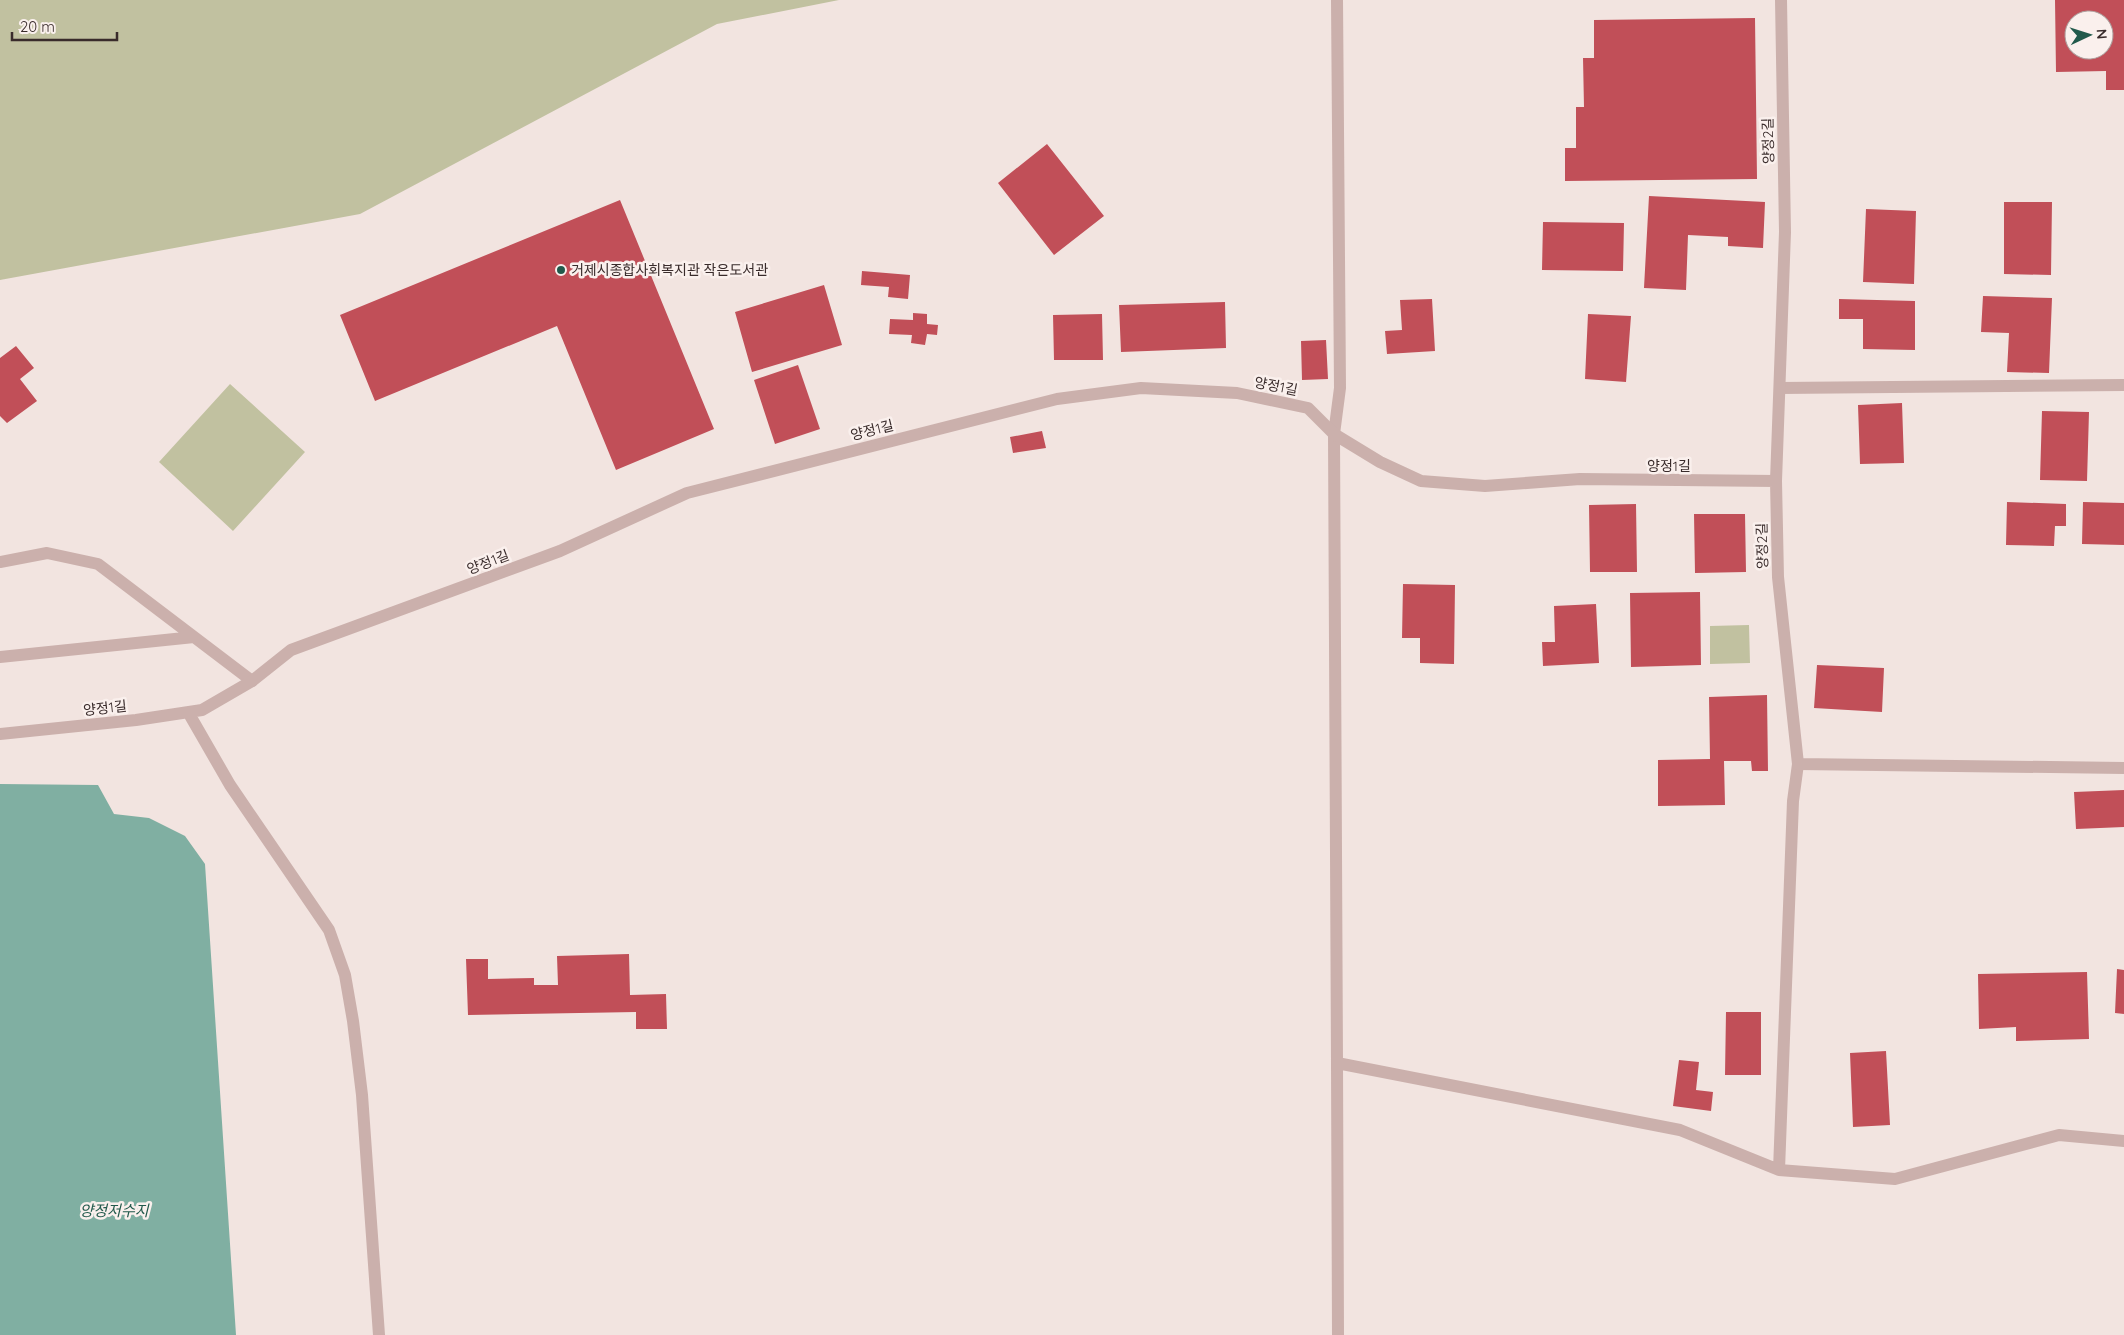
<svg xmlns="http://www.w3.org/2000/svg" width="2124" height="1335" font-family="Quicksand,'Noto Sans KR',sans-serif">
<rect width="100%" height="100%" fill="#f2e4e0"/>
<path fill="#c1c1a0" d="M0 0H839L717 24 360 214 0 280Z
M230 384 305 452 233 531 159 462Z
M1749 625 1750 663 1710 664V626Z"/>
<path fill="#80afa2" d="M0 784 98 785 114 814 149 818 185 836 205 864 236 1335H0Z"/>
<path fill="#c14f58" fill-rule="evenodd" d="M2055 0H2124V90H2106V71L2056 72ZM2074 20H2104V50H2074Z
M1755 18 1757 179 1565 181V148H1576V107H1584L1583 58H1594V20Z
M1047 144 1104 216 1054 255 998 183Z
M1649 196 1765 202 1763 248 1728 246V237L1688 235 1686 290 1644 288Z
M620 200 714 429 616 470 557 326 375 401 340 315Z
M2004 202H2052L2051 275 2004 274Z
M1866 209 1916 211 1914 284 1863 282Z
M1543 222 1624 223 1623 271 1542 270Z
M862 271 910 275 908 299 888 297 889 287 861 285Z
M824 285 842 345 752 372 735 312Z
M1983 296 2052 298 2049 373 2007 372 2009 333 1981 332Z
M1432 299 1435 351 1387 354 1385 331 1402 330 1400 300Z
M1839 299 1915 301V350L1863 349V319H1839Z
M1225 302 1226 348 1121 352 1119 305Z
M913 313 927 314V324L938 325 937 335 927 334 925 345 911 343 912 335 889 334 890 319 913 320Z
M1102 314 1103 360H1054L1053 315Z
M1588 314 1631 316 1626 382 1585 379Z
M1326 340 1328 379 1302 380 1301 341Z
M16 346 34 368 20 379 37 401 7 423 0 416V358Z
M798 365 820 429 775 444 754 380Z
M1902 403 1904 463 1860 464 1858 405Z
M2042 411 2089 412 2087 481 2040 480Z
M1042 431 1046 448 1013 453 1010 437Z
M2007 502 2066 504V526H2055L2054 546 2006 545Z
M2083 502 2124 503V545L2082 544Z
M1636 504 1637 572H1590L1589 505Z
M1694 514H1745L1746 572 1695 573Z
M1403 584 1455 585 1454 664 1420 663V638H1402Z
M1700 592 1701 665 1631 667 1630 593Z
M1596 604 1599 663 1543 666 1542 642H1555L1554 606Z
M1817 665 1884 668 1882 712 1814 708Z
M1767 695 1768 771H1752L1751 761H1724L1725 805 1658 806V760L1710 759 1709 697Z
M2124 790V827L2076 829 2074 792Z
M629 954 630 995 666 994 667 1029H636V1012L468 1015 466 959H488V979L534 978V985H558L557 956Z
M2117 969 2124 970V1014L2115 1013Z
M2087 972 2089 1039 2016 1041V1027L1979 1029 1978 974Z
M1726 1012H1761V1075H1725Z
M1886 1051 1890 1125 1853 1127 1850 1053Z
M1679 1060 1699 1062 1696 1090 1713 1092 1711 1111 1673 1106Z"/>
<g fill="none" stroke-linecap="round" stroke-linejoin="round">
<path stroke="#cbb0ac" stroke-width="12" d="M1337 0 1340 388 1334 434 1337 1063
M1780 388 2124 385
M0 562 47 553 98 564 252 681
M0 657 194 637
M1779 1170 1793 801 1798 764
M1338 1335 1337 1063 1680 1130 1779 1170 1895 1179 2059 1135 2124 1141"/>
<path stroke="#cbb0ac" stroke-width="12" d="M1781 0 1785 232 1776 481 1778 577 1798 764 2124 768
M188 712 230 785 329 930 345 975 353 1021 362 1095 379 1335
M0 734 136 720 202 710 252 681 291 650 560 551 687 493 1057 399 1141 388 1237 393 1308 408 1334 434 1380 462 1421 481 1485 486 1580 479 1776 481"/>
</g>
<circle fill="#21594b" stroke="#faf0ed" stroke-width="2" cx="561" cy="270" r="5"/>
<g text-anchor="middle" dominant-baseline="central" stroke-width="5" stroke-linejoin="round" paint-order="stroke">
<g font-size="14" fill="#392b2b" stroke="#faf0ed">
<text transform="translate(1768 141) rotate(-91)">양정2길</text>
<text transform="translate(1276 386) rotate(11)">양정1길</text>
<text transform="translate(872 430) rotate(-14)">양정1길</text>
<text x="1669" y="466">양정1길</text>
<text transform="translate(1762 546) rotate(-91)">양정2길</text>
<text transform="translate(488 562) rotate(-21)">양정1길</text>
<text transform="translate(105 708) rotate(-6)">양정1길</text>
</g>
<g font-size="14" fill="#392b2b" stroke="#faf0ed" text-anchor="start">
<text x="571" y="270">거제시종합사회복지관 작은도서관</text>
</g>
<g font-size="15" font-style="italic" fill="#21594b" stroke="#faf0ed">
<text x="114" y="1210">양정저수지</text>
</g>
</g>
<g transform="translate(2089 35) rotate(86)"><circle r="24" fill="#faf0ed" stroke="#ada19f"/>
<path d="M0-4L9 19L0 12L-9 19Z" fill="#21594b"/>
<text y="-8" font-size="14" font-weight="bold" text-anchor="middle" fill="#392b2b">N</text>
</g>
<path d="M12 32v8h105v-8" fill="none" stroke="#392b2b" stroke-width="2.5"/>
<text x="20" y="32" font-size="15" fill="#392b2b" stroke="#faf0ed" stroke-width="4" paint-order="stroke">20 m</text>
</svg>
